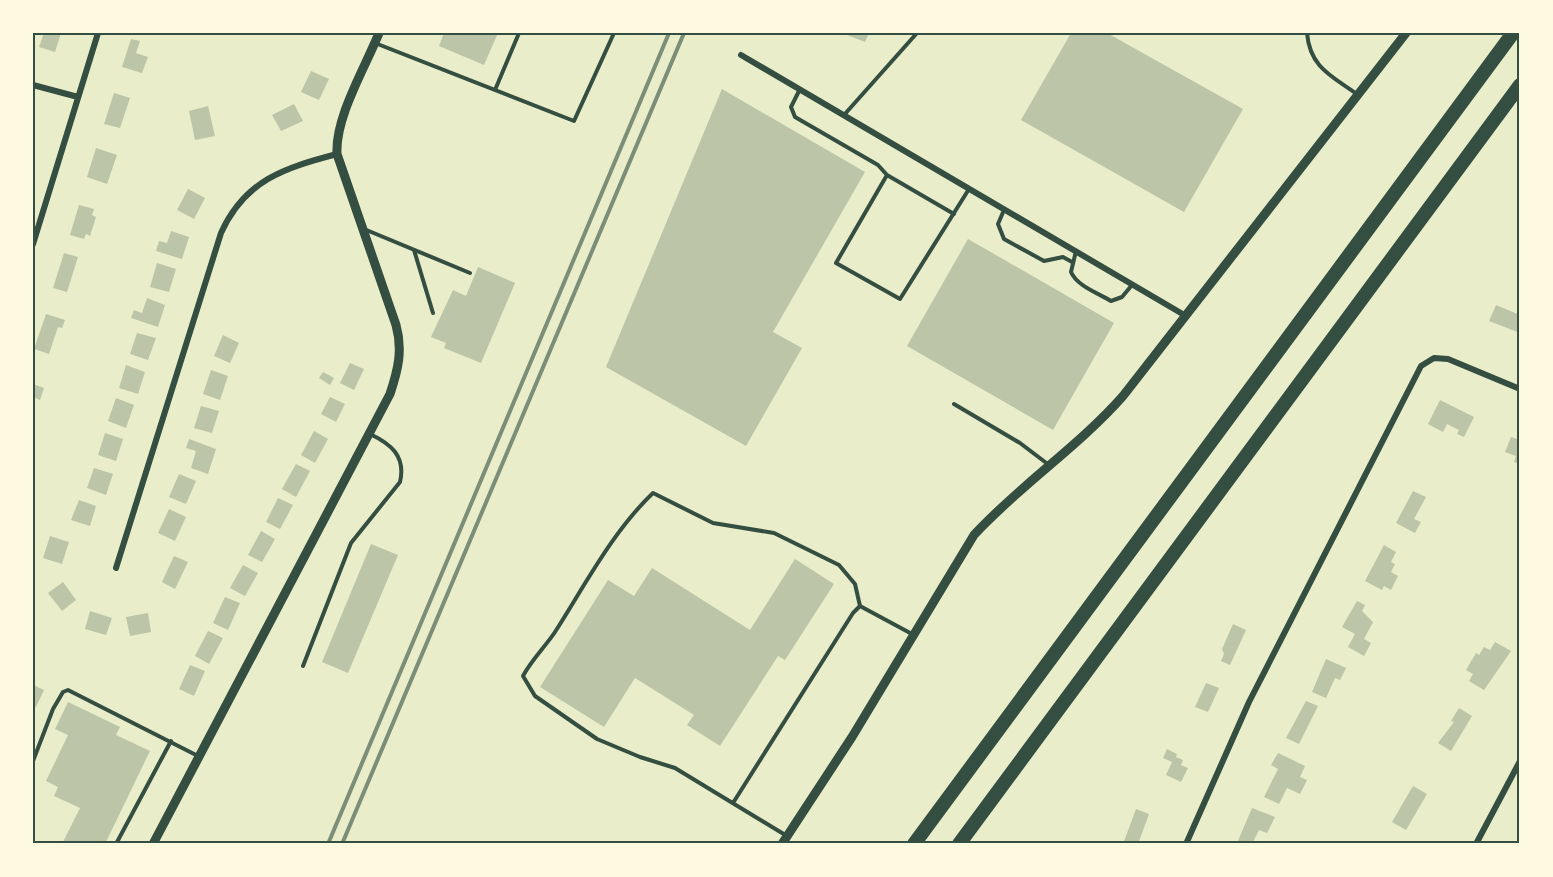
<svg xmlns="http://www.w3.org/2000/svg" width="1553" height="877" font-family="'PT Sans Narrow',sans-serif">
<rect width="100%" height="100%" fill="#e9edc9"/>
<path fill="#bcc5a7" d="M44 33H61L55 52 39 47Z
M444 33H498L484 65 439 46Z
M842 33H869L865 42Z
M1071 33H1107L1243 109 1184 212 1021 120Z
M131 39 140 41 136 53 148 57 142 73 122 67Z
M311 71 329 79 319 100 301 92Z
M722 89 865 172 773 332 802 348 746 446 606 367Z
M114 93 130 98 120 128 104 124Z
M294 104 303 121 281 131 272 115Z
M208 106 215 136 195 140 189 111Z
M96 148 117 155 107 184 87 177Z
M188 189 205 198 194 219 177 210Z
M79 205 94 209 92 215 96 217 90 236 86 234 84 239 70 235Z
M171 231 189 237 182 259 156 251 159 241 167 243Z
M968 239 1114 323 1053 430 907 346Z
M64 253 78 257 67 292 53 288Z
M157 263 176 269 169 292 150 287Z
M478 267 515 283 481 363 444 348 446 343 431 337 453 290 466 296Z
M147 298 165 305 158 327 131 318 134 310 142 313Z
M1496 305 1520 315V333L1489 321Z
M46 314 65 320 62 328 58 327 49 354 34 349Z
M137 333 156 338 148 360 130 354Z
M223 335 239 343 230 363 214 356Z
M350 363 364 369 354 390 340 383Z
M126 365 145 372 138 394 119 388Z
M211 370 228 376 220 400 203 394Z
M323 372 334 378 330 385 319 378Z
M33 384 44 388 40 400 35 398 33 403Z
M330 397 345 404 336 422 321 414Z
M116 398 134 405 126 428 108 421Z
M1440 400 1474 417 1464 437 1457 434 1459 430 1447 424 1443 432 1428 424Z
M201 406 219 411 212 433 194 428Z
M314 431 328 439 315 463 301 455Z
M105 433 123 439 116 461 98 455Z
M1511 437 1520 440V464L1514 462 1516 456 1505 452Z
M189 439 216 449 208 474 191 468 196 451 186 448Z
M296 464 310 471 296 497 282 489Z
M94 468 113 474 106 495 87 488Z
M179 474 196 481 186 504 169 497Z
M1413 491 1426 497 1414 519 1421 522 1415 533 1396 523Z
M278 498 293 505 280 529 266 522Z
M79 500 96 506 90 526 71 520Z
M169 509 186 517 175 541 158 533Z
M261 531 275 539 262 562 248 555Z
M50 536 69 542 62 564 43 558Z
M371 544 398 555 348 673 322 662Z
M1384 545 1396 552 1391 562 1395 564 1391 572 1398 576 1391 590 1384 586 1382 590 1365 581Z
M174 556 188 562 175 589 162 582Z
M795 559 834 584 785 660 778 656 720 746 687 725 694 715 635 678 604 727 540 687 608 580 634 596 652 568 750 630Z
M243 565 258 573 245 596 230 588Z
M63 582 76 600 62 611 48 593Z
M225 597 240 603 228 630 213 623Z
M1357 601 1365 605 1362 611 1373 622 1364 639 1371 643 1364 656 1348 647 1355 634 1342 627Z
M90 611 112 618 106 635 85 629Z
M148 613 151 632 130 636 126 617Z
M1233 624 1246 630 1230 665 1221 661 1224 654 1222 649Z
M208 631 223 638 209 664 195 656Z
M1495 642 1511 651 1484 690 1469 681 1473 674 1466 670 1476 653 1479 655 1484 647 1490 650Z
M1326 659 1346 668 1340 680 1335 678 1326 698 1312 692Z
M190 665 205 671 194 696 179 689Z
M1206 683 1219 688 1208 712 1195 707Z
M33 685 44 690 36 707 33 706Z
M1306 701 1318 706 1299 744 1286 738Z
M68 702 120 727 116 735 150 751 105 844H62L80 808 54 796 58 787 46 781 68 735 55 729Z
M1459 708 1472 716 1451 751 1438 743 1454 722 1451 721Z
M1167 749 1177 754 1176 757 1183 760 1181 765 1188 768 1181 782 1166 775 1172 762 1163 758Z
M1278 753 1305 766 1300 777 1307 780 1300 794 1287 788 1279 804 1264 797 1278 769 1271 765Z
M1413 786 1427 794 1406 830 1392 822Z
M1252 808 1275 817 1267 833 1259 830 1252 844H1239L1237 843Z
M1136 809 1149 814 1138 844H1123Z"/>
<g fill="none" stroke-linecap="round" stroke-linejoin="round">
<path stroke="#344e41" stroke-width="4" d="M1307 33C1310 68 1332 76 1358 95
M375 43 574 121 614 33
M800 89 791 107 795 117 878 165 887 175 836 263 900 299 969 189
M495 90 519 33
M844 115 917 33
M887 175 954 214
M1004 210 998 224 1004 239 1044 261 1063 257 1072 262
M364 229 470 273
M414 250 433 313
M1076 251 1071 272C1077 286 1098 293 1111 301L1122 297 1132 285
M954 404 1020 443 1049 465
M303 666 351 543 400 482C406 456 391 444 370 434
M33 761 53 709 63 692 68 690 198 756
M733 803 853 613 860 606 912 634
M787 836 675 768 640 757 597 739 535 696 523 676C532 659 545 647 555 632 585 585 613 531 653 493L713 523 774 533 839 565 855 584 860 606
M116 844 171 741"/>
<path stroke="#344e41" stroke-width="6" d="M741 55 1186 316
M33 85 78 97
M33 244 98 33
M116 568 221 233C245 180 284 168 337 154
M1186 844 1249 702 1421 366 1434 358 1448 359 1520 389
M1476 844 1520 761"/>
<path stroke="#344e41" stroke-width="9" d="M153 844 390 394C398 370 403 350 396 325L337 154C335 117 365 68 379 33
M782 844 852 737 974 535C1020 485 1078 447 1123 396L1406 33"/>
<path stroke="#344e41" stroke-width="14" d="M914 844 1513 33
M959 844 1520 85"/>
<path stroke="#7c8e77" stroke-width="4" d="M328 844 669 33
M342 844 684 33"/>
</g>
<rect width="1553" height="877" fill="none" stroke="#fefae0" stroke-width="69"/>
<rect x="34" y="34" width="1484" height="808" fill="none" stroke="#344e41" stroke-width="2"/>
</svg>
